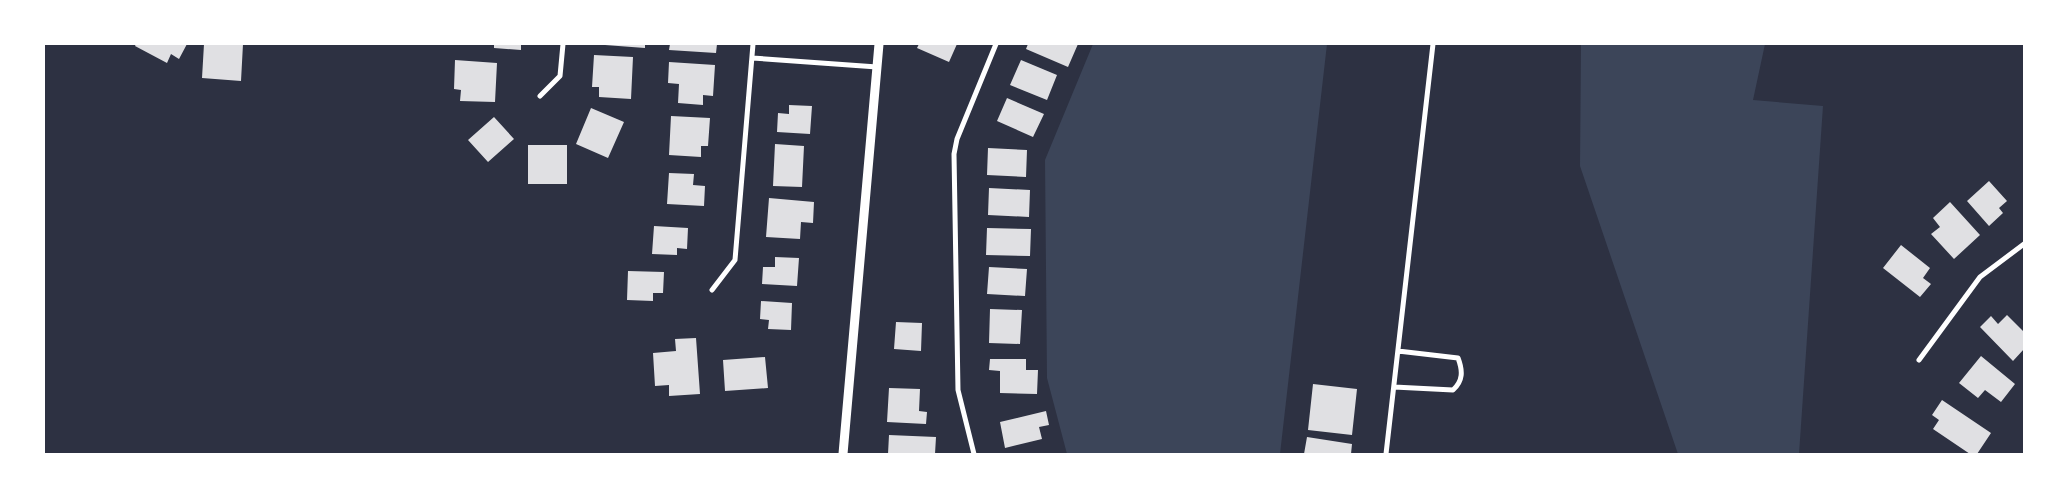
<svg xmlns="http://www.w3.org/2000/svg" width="2068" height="498" font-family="'Playfair Display',serif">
<rect width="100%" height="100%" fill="#2d3142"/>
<path fill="#3c4559" d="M1093 44H1327L1280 454H1067L1047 378 1045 160Z
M1581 44H1765L1753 100 1823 106 1799 454H1678L1580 166Z"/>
<path fill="#e0e0e3" d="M136 44H187L179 59 171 54 167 63 135 46Z
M204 44H243L241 81 202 78Z
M494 44H521V50L494 48Z
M605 44H645V48L605 45Z
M670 44H717L716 53 669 50Z
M919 44H957L949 62 917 48Z
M1028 44H1078L1068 67 1026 49Z
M594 55 633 57 631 99 599 97V87H592Z
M455 60 497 63 495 102 460 101 461 90 454 89Z
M1021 60 1057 75 1047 100 1010 85Z
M669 62 715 65 713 96 703 95V105L678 103 679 84 668 83Z
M1007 98 1044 114 1033 137 997 121Z
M789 105 812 106 810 134 777 132 778 113 789 114Z
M591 108 624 122 608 158 576 144Z
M671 116 710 118 708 146H701V157L669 155Z
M494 117 514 139 488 162 468 140Z
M775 144 804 146 802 187 773 186Z
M528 145H567V184H528Z
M988 148 1027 150 1026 177 987 175Z
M669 173 694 174 693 185 705 186 704 206 667 204Z
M1989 181 2007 201 1999 208 2003 213 1989 226 1967 201Z
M989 188 1030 190 1029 217 988 215Z
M769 198 814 202 813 223 801 222 800 239 766 237Z
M1950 202 1980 235 1954 259 1931 234 1940 227 1933 218Z
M654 226 688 228 687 249 677 248V255L652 254Z
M987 228 1031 229 1030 256 986 255Z
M1901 245 1930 268 1923 278 1931 284 1920 297 1883 268Z
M775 257 799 258 797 286 762 284 763 267H775Z
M989 267 1027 269 1025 296 987 294Z
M628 271 664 272 663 293H653V301L627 300Z
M761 301 792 303 791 330 768 329 769 320 760 319Z
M990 309 1022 310 1020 344 989 343Z
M2007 315 2024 332V349L2013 361 1980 327 1991 316 1998 324Z
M896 322 922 323 921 351 894 349Z
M696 338 700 394 669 396V385L655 386 653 353 676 351 675 339Z
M1981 356 2015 384 2001 402 1985 390 1978 398 1959 383Z
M765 357 768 388 725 391 723 360Z
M990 359H1026V370H1038L1037 394 1000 393V371L989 370Z
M1313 384 1357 389 1352 435 1308 430Z
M889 388 920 389 919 411 927 412 926 424 887 422Z
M1942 400 1991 433 1977 454H1970L1933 429 1939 420 1932 415Z
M1046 411 1049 425 1039 427 1042 439 1005 448 1000 422Z
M889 435 936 437 935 454H888Z
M1307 437 1352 444 1351 454H1304Z"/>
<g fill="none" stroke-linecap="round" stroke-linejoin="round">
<path stroke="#fff" stroke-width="5" d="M752 58 877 67
M540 96 560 76 563 44
M712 290 735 260 753 44
M1919 360 1980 277 2024 244
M1394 387 1453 390C1463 381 1463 371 1458 358L1398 351
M974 454 958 390 954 154 957 139 996 44
M1386 454 1433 44"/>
<path stroke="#fff" stroke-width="9" d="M843 454 879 44"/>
</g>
<rect width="2068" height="498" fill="none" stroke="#ffffff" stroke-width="90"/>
</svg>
